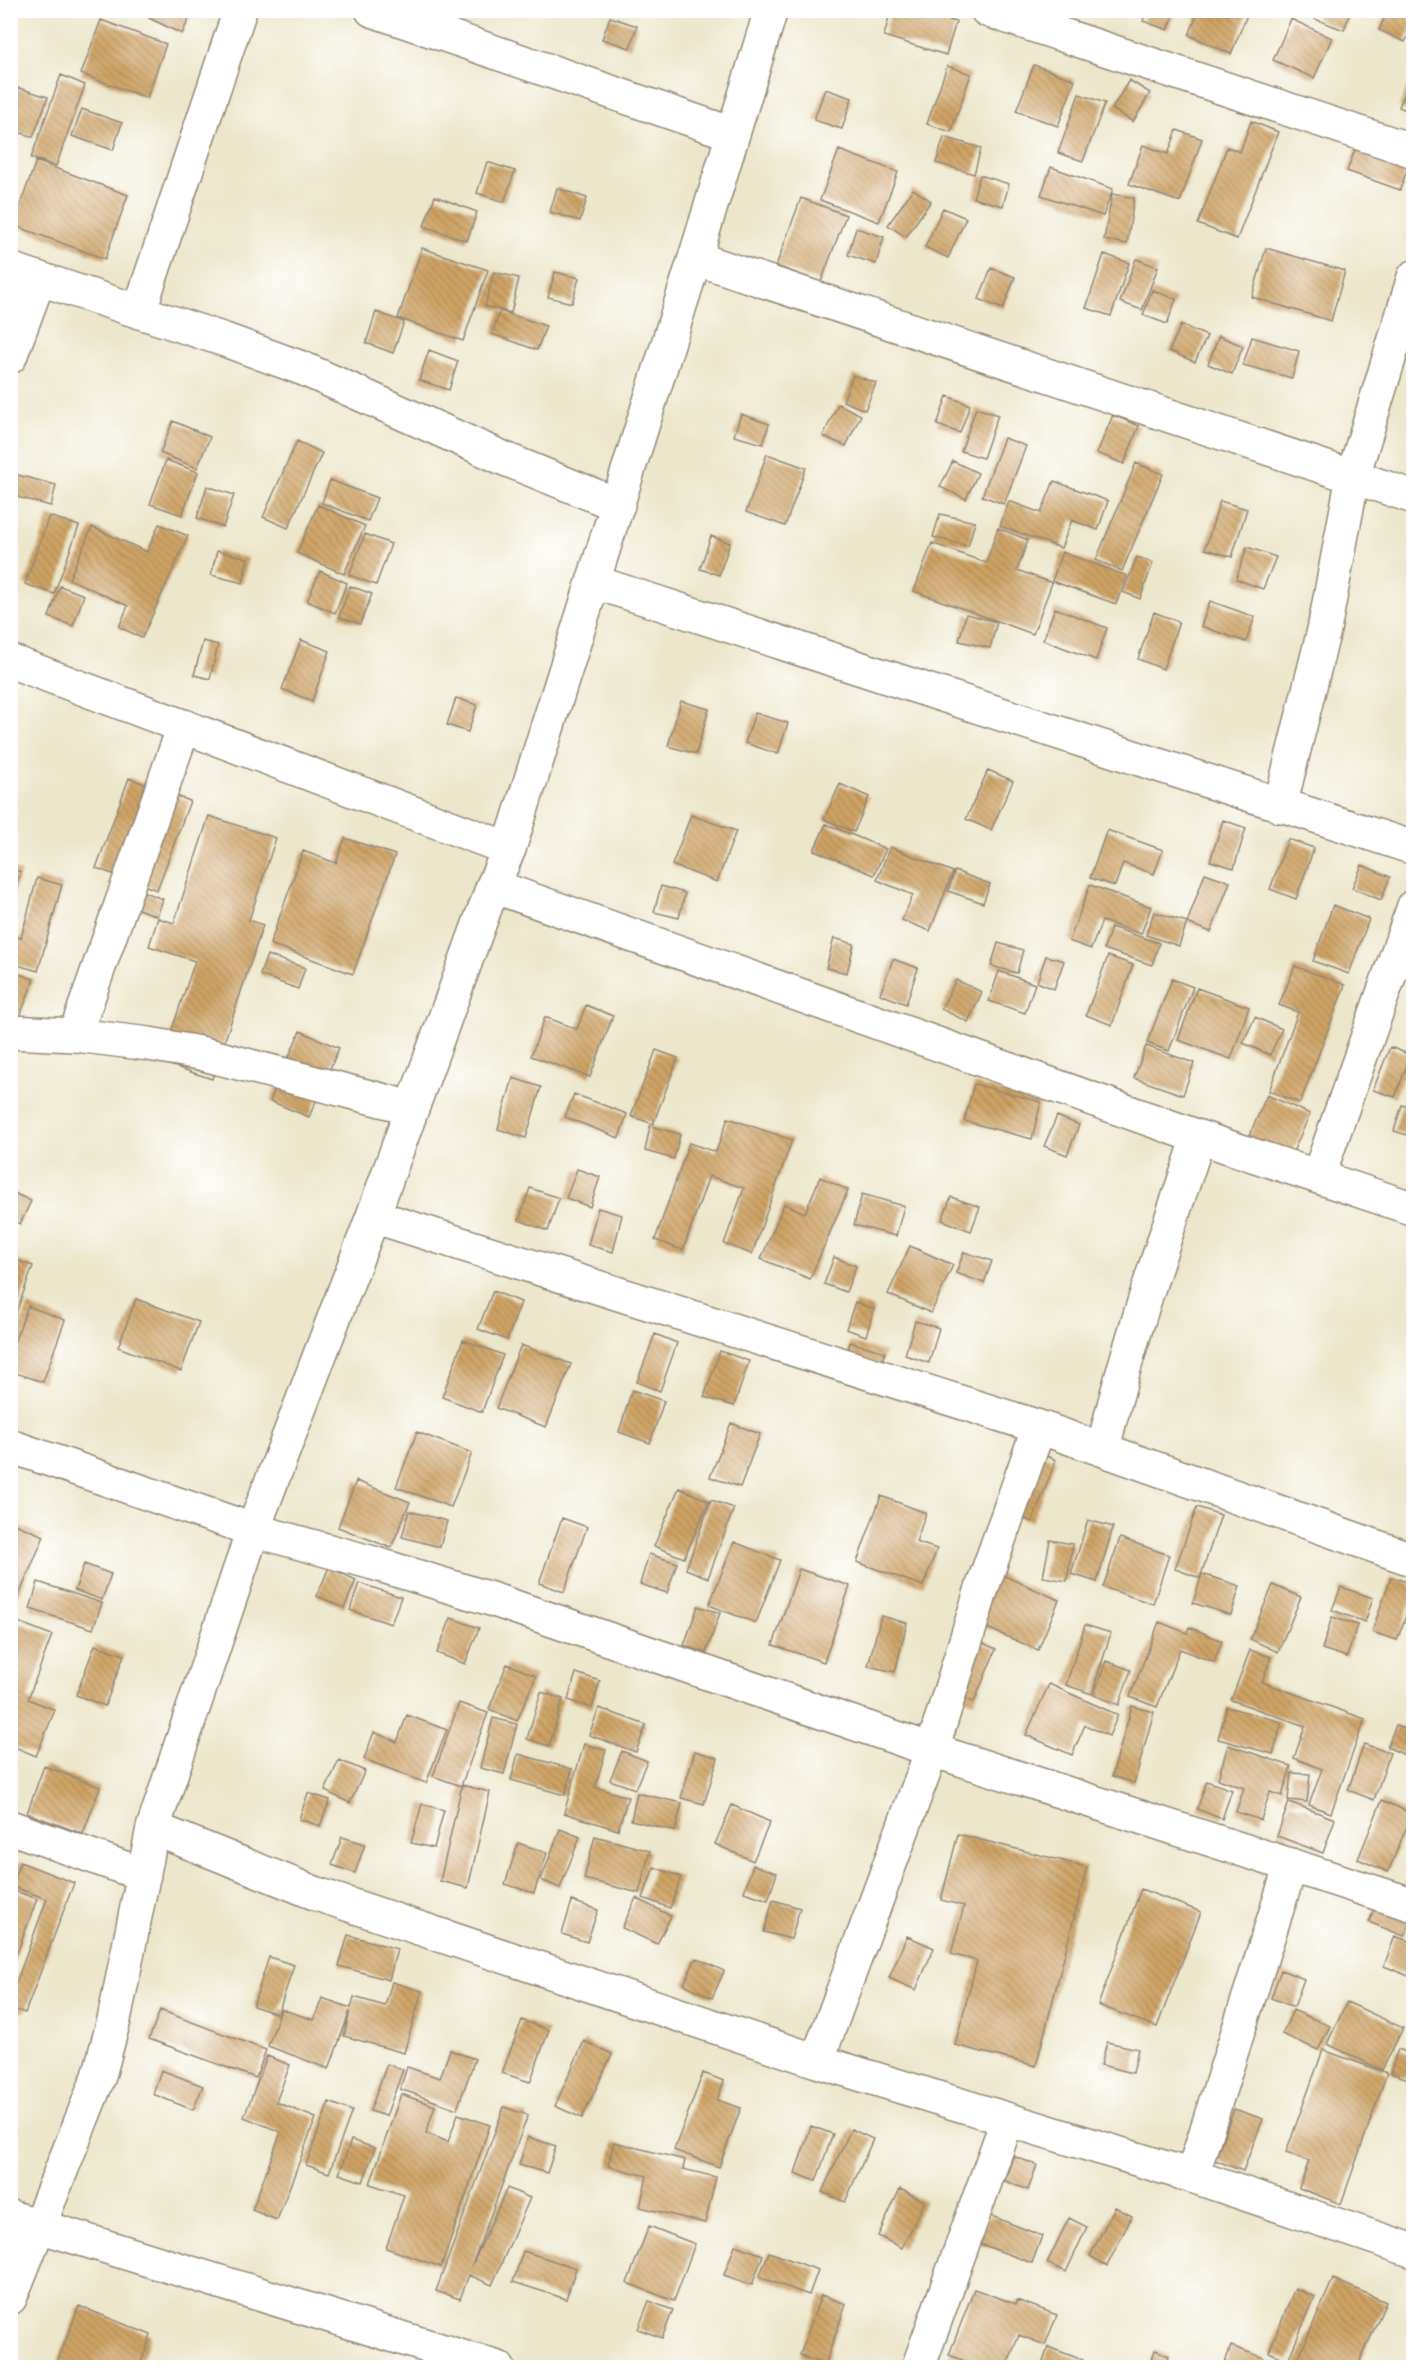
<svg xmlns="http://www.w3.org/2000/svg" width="1424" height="2378" font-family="'Playpen Sans',sans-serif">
<defs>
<pattern id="building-back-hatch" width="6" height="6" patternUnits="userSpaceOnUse" patternTransform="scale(1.5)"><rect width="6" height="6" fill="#cfa365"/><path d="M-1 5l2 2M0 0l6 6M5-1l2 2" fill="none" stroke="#a98553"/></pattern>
</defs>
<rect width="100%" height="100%" fill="#fff"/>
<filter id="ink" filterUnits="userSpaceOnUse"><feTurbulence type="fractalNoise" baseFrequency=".0167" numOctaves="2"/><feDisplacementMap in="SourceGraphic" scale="12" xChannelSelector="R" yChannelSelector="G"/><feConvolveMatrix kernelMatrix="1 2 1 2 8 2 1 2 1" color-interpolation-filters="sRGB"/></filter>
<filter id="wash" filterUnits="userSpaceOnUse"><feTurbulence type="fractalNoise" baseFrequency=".008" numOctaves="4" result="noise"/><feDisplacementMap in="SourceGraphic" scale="24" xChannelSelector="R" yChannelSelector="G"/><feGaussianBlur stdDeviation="1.35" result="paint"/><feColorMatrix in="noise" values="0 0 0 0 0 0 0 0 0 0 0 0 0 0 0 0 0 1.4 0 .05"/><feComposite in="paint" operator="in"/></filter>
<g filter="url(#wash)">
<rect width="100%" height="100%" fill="#ece6ca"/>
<g id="blocks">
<path fill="url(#building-back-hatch)" d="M152 10H193L182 34 149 18Z
M891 10H918L956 22 946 55 884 36Z
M1147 10H1176L1168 30 1143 21Z
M1199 10H1249L1231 54 1189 35Z
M1318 10H1351L1344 30 1315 19Z
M1388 10H1402L1414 16V23L1405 42 1379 30Z
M610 17 637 26 630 48 602 39Z
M1291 19 1332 38 1314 78 1273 60Z
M101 20 166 44 147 98 81 74Z
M1034 65 1075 80 1058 126 1016 111Z
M947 66 971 74 951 132 927 124Z
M61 75 85 85 56 166 31 158Z
M1411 79 1414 80V114L1399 107Z
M1129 80 1150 93 1133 122 1112 109Z
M19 88 48 97 33 137 10 129V113Z
M825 89 852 98 842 129 814 120Z
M1079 94 1105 103 1083 161 1058 153Z
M82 109 122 123 113 150 72 136Z
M1251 121 1278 132 1237 239 1198 224 1227 147 1240 152Z
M1177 130 1202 139 1180 202 1129 184 1143 145 1168 154Z
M944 137 981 148 974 174 936 163Z
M1357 144 1409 164 1400 190 1347 171Z
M839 150 898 172 879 222 820 200Z
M36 161 128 195 105 259 13 225Z
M487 162 515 171 504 202 477 193Z
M1051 167 1113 189 1103 216 1041 195Z
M980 175 1009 184 1003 206 973 198Z
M557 188 587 198 580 221 550 212Z
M913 189 931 201 906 237 888 225Z
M1112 194 1134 198 1127 244 1104 240Z
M435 196 477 212 467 241 424 226Z
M801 198 846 215 821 282 776 266Z
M943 208 966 218 948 258 925 247Z
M856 228 884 237 876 264 848 255Z
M422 248 488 270 463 341 398 318Z
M1266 248 1345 271 1331 321 1252 297Z
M1104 254 1129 263 1111 316 1086 308Z
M1136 259 1158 267 1142 310 1120 302Z
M991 268 1015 277 1003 309 979 299Z
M494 272 519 278 511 313 485 306Z
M555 272 579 278 572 303 548 297Z
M1152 290 1176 299 1167 324 1143 315Z
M500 311 546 326 537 350 492 334Z
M376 312 404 322 393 353 366 343Z
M1181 325 1207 336 1195 362 1169 351Z
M1219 336 1243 346 1232 374 1208 364Z
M1252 337 1299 351 1292 378 1243 365Z
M429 350 458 361 449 390 419 380Z
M853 375 876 383 865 410 843 401Z
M947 396 970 405 960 433 937 425Z
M838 404 861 415 846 446 823 436Z
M976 408 998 415 983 458 961 451Z
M741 414 769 424 763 444 734 436Z
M1113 415 1139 426 1124 464 1097 453Z
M173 421 210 437 197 468 160 453Z
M1004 438 1026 446 1004 504 982 496Z
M297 441 322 453 288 528 263 517Z
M767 454 806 468 785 526 746 512Z
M166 460 198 472 182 515 150 504Z
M953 461 978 473 966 499 940 487Z
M1136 463 1163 474 1122 571 1096 560Z
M10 473 56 485 51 506 10 495Z
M330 480 377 498 368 521 322 503Z
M1054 481 1108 501 1098 530 1072 520 1061 548 1000 526 1009 501 1041 513Z
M207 486 234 495 223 527 197 518Z
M1220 501 1247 509 1232 557 1205 549Z
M318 505 365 526 344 574 297 553Z
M940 514 975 522 968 546 933 537Z
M49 516 79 526 54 594 25 584Z
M159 524 188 536 142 638 119 627 128 606 69 579 92 527 147 552Z
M998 528 1028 540 1017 570 1052 583 1033 634 914 591 932 543 986 563Z
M365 534 391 544 376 585 349 575Z
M711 536 730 543 719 575 700 569Z
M1247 547 1276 557 1263 589 1236 579Z
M217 551 248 558 243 583 211 575Z
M1062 552 1127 576 1116 604 1052 581Z
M1137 557 1153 563 1140 599 1123 592Z
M320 571 347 583 335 613 307 601Z
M60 586 84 595 73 626 49 617Z
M350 586 372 594 360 624 339 617Z
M1210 601 1255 617 1246 642 1201 626Z
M1055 608 1107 628 1096 660 1043 640Z
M1154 612 1179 622 1163 669 1138 659Z
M966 614 997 622 990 648 959 641Z
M301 640 330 651 312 701 282 689Z
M203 641 218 645 210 679 194 675Z
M456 698 477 705 468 732 447 725Z
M681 701 709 709 696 754 668 746Z
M755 713 788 723 778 754 745 743Z
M988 770 1013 781 991 830 966 819Z
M129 778 190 801 157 890 96 868Z
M840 784 869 797 854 832 824 819Z
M691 815 736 831 717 882 672 865Z
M209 816 276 838 249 920 263 925 212 1079 161 1062 195 961 149 946 158 918 174 923Z
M1223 820 1246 828 1234 868 1210 861Z
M826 824 886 849 874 875 814 850Z
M1107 830 1163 850 1154 874 1123 863 1115 886 1090 878Z
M345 838 395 855 353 974 270 944 303 851 336 863Z
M1288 839 1314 848 1296 899 1270 889Z
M890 847 953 872 930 931 902 920 913 895 877 880Z
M1362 865 1390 877 1381 900 1352 888Z
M10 868 21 872 11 900H10Z
M955 871 990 884 983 903 948 891Z
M1205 873 1230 882 1211 932 1187 923Z
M37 878 62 885 38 971 10 963V936L21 938Z
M1090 885 1151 907 1141 934 1102 921 1091 949 1069 941Z
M128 886 163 899 157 916 122 903Z
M661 886 685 893 679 918 654 912Z
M1333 905 1369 919 1349 974 1313 961Z
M1154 912 1187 922 1179 946 1146 935Z
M1111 927 1159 943 1152 965 1104 949Z
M834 938 854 944 847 973 826 968Z
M998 943 1023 950 1017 973 991 966Z
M267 955 305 968 298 989 260 975Z
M1046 956 1064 961 1054 989 1037 982Z
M1108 956 1133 965 1112 1025 1086 1015Z
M893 959 918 968 906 1004 880 994Z
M1295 966 1345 985 1300 1103 1269 1091 1298 1012 1279 1005Z
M10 971 34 979 20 1016 10 1012Z
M999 971 1035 984 1025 1013 989 1001Z
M1172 979 1193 987 1169 1051 1147 1043Z
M956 980 982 992 968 1022 941 1009Z
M1197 988 1249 1007 1231 1059 1178 1040Z
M586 1005 613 1016 590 1077 531 1056 545 1017 577 1029Z
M1255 1017 1282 1029 1270 1055 1243 1043Z
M300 1031 339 1048 309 1117 270 1101Z
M1146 1046 1194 1063 1183 1095 1134 1078Z
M1390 1047 1411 1055 1395 1097 1373 1090Z
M656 1050 678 1058 653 1124 631 1116Z
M513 1078 541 1087 526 1138 498 1129Z
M974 1084 1041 1102 1032 1139 964 1121Z
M574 1094 627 1114 619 1138 565 1117Z
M1267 1095 1310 1114 1289 1161 1246 1143Z
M1402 1105 1414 1109V1137L1394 1131Z
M1057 1116 1079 1125 1067 1155 1044 1146Z
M728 1118 792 1140 752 1254 724 1244 744 1188 709 1176 683 1250 655 1240 689 1143 716 1152Z
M650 1126 680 1134 674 1159 645 1151Z
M577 1169 600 1177 590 1207 566 1198Z
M820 1177 848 1190 810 1279 761 1259 784 1204 805 1213Z
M530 1188 559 1198 548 1231 519 1220Z
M10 1191 31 1201 20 1224 10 1219Z
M862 1194 904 1206 896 1236 854 1225Z
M951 1197 980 1207 971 1231 942 1220Z
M598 1208 622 1215 613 1252 588 1245Z
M910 1246 953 1265 931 1313 888 1294Z
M964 1252 992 1261 984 1283 956 1273Z
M834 1257 856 1266 846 1292 824 1284Z
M10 1258 33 1266 11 1327H10Z
M493 1291 521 1302 507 1340 478 1329Z
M136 1299 199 1322 181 1371 118 1347Z
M855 1302 874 1309 866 1336 846 1329Z
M28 1306 65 1320 43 1382 10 1371V1353Z
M915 1321 939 1328 929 1363 905 1355Z
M655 1334 677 1343 660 1391 637 1382Z
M463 1340 503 1355 482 1412 442 1397Z
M850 1342 885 1352 881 1365 847 1355Z
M521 1345 571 1364 546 1427 496 1408Z
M720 1351 749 1361 734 1406 704 1397Z
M632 1390 664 1401 650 1443 619 1432Z
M731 1423 760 1434 740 1487 710 1477Z
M417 1432 472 1453 451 1507 396 1487Z
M1033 1450 1056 1460 1032 1522 1009 1513Z
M356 1481 410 1502 391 1548 338 1527Z
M679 1488 709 1501 684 1558 654 1546Z
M881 1496 926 1513 916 1542 937 1549 923 1586 857 1562Z
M711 1500 734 1508 708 1578 686 1569Z
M1197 1507 1221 1515 1200 1578 1175 1569Z
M409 1511 447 1521 440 1547 402 1537Z
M562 1518 587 1527 564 1592 539 1583Z
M1088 1520 1113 1527 1097 1582 1071 1574Z
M10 1522 44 1536 12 1612 10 1611Z
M1120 1538 1169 1555 1153 1604 1103 1587Z
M1050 1540 1073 1544 1067 1581 1043 1577Z
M734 1542 780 1560 756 1623 709 1605Z
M649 1554 677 1563 667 1593 640 1584Z
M84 1564 111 1574 102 1600 75 1590Z
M329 1567 356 1580 344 1608 317 1596Z
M799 1569 850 1586 824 1662 773 1645Z
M991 1570 1059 1600 1038 1650 969 1620Z
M1202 1574 1240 1586 1231 1615 1193 1603Z
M1391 1577 1414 1584V1594L1397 1640 1372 1632Z
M38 1582 102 1603 93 1629 30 1609Z
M359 1583 401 1597 391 1624 350 1610Z
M1273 1585 1301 1597 1278 1652 1250 1639Z
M1341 1587 1373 1598 1365 1622 1332 1610Z
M698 1606 720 1613 706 1653 684 1645Z
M881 1616 907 1623 895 1672 868 1666Z
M1332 1617 1357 1625 1347 1657 1322 1649Z
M451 1618 479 1628 465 1664 437 1653Z
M10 1619 52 1635 28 1699 55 1710 36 1756 10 1745Z
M1159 1622 1187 1633 1189 1627 1222 1641 1214 1662 1180 1649 1157 1707 1130 1697Z
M1085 1625 1111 1633 1092 1694 1066 1685Z
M969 1637 996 1649 974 1702 946 1690Z
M95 1645 124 1655 105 1706 76 1695Z
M1250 1650 1271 1657 1262 1682 1365 1719 1331 1813 1309 1805 1322 1769 1294 1758 1305 1726 1231 1700Z
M1106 1661 1131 1670 1119 1705 1094 1695Z
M507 1664 536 1676 517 1721 489 1709Z
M576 1673 600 1681 592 1708 568 1700Z
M1049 1684 1118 1715 1109 1736 1085 1725 1072 1755 1026 1735Z
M541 1692 563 1699 549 1746 527 1739Z
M459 1703 488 1713 461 1786 433 1776Z
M1132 1706 1154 1712 1134 1783 1112 1776Z
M1227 1707 1282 1722 1273 1754 1218 1739Z
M599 1708 646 1725 636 1752 589 1735Z
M407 1715 447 1730 426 1783 364 1759 374 1732 397 1742Z
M493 1718 517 1724 504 1774 480 1768Z
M1396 1725 1414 1733V1759L1387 1747Z
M584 1744 606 1750 595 1787 628 1797 618 1830 564 1813Z
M1364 1744 1390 1753 1374 1800 1348 1790Z
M1228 1745 1291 1766 1282 1796 1270 1792 1261 1820 1236 1812 1244 1788 1218 1779Z
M622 1751 647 1761 635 1789 610 1780Z
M695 1751 718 1758 704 1804 681 1798Z
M518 1754 572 1769 565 1795 511 1780Z
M339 1760 365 1771 350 1803 325 1791Z
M44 1766 100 1787 83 1834 27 1813Z
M1291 1773 1310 1774 1307 1802 1288 1800Z
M1207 1781 1232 1790 1222 1819 1197 1809Z
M462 1785 490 1792 468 1888 440 1881Z
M308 1793 330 1800 320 1826 299 1819Z
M637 1793 682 1803 675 1831 631 1820Z
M1382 1800 1412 1814 1388 1872 1358 1859Z
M1289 1802 1335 1819 1323 1853 1277 1836Z
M422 1804 444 1810 434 1848 411 1843Z
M732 1805 770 1822 753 1861 715 1844Z
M560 1829 580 1837 560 1888 541 1880Z
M958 1834 1087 1867 1036 2066 955 2045 977 1961 951 1954 964 1906 941 1900Z
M595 1836 650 1851 639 1893 584 1879Z
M342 1837 365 1844 355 1873 332 1865Z
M518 1843 547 1853 534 1893 505 1884Z
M20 1862 74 1883 25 2013 10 2008V1999L47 1899 11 1886Z
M753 1865 777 1873 768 1900 744 1892Z
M654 1867 681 1877 670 1908 643 1898Z
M10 1889 37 1899 11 1969H10Z
M1141 1889 1201 1912 1157 2027 1098 2005Z
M636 1898 671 1916 657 1944 622 1928Z
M773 1900 800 1908 791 1939 764 1932Z
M572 1901 598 1910 587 1942 562 1934Z
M1375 1907 1411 1920 1404 1936 1369 1922Z
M348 1935 397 1949 389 1980 339 1966Z
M907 1936 934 1948 916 1990 889 1978Z
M1395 1936 1414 1943V1970L1411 1977 1384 1966Z
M269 1957 294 1965 278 2014 253 2006Z
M696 1958 724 1971 712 1998 684 1984Z
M1281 1970 1304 1979 1294 2007 1271 1998Z
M392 1982 422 1991 404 2053 344 2036 350 2011 329 2069 268 2046 281 2009 314 2020 322 1998 351 2008 354 1997 385 2006Z
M1347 2002 1403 2028 1382 2070 1327 2044Z
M160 2010 266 2050 256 2078 149 2039Z
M1293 2010 1330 2026 1318 2050 1282 2034Z
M522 2020 549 2030 530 2082 502 2073Z
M584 2041 612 2054 582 2118 555 2106Z
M1107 2042 1138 2049 1133 2073 1101 2065Z
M1398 2049 1414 2055V2081L1390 2073Z
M450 2050 475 2059 457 2109 400 2089 407 2067 440 2078Z
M1323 2050 1387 2073 1341 2204 1299 2188 1309 2161 1286 2152Z
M267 2056 290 2065 276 2102 316 2118 277 2220 252 2210 281 2132 244 2117Z
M387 2064 403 2070 386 2116 370 2111Z
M161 2070 203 2086 193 2110 153 2094Z
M703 2073 724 2081 717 2100 741 2108 719 2167 674 2150Z
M401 2094 435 2106 426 2133 448 2142 458 2114 490 2125 441 2267 386 2248 404 2195 370 2184Z
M329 2102 352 2111 329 2173 306 2165Z
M504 2107 528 2115 471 2268 507 2188 530 2198 492 2285 469 2275 460 2299 436 2291Z
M1234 2109 1263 2119 1243 2171 1215 2160Z
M811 2126 833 2134 816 2181 795 2173Z
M851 2129 873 2139 845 2202 822 2192Z
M528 2137 556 2146 547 2173 519 2165Z
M351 2140 375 2148 363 2182 339 2174Z
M614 2142 685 2160 683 2169 716 2177 705 2223 640 2207 647 2176 608 2166Z
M1013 2156 1037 2165 1028 2190 1005 2181Z
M900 2189 925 2201 902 2248 878 2236Z
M1115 2207 1132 2216 1107 2266 1090 2256Z
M989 2215 1042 2236 1032 2263 978 2243Z
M1069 2218 1087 2227 1066 2272 1047 2263Z
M649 2226 695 2244 674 2301 627 2283Z
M735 2245 763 2255 752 2285 724 2275Z
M523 2251 576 2268 566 2299 513 2282Z
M769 2252 818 2270 809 2295 759 2277Z
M1333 2279 1386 2302 1357 2368H1294Z
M1295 2288 1315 2297 1288 2360 1269 2352Z
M974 2289 1016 2304 1017 2300 1057 2315 1045 2345 1019 2335 1006 2368H984L949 2355Z
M821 2295 846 2304 825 2365 800 2355Z
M649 2301 673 2310 662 2338 638 2329Z
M79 2306 151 2335 139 2368H78L58 2360Z
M1231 2346 1264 2358 1261 2368H1223Z
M1048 2347 1083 2360 1080 2368H1041Z
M1155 2350 1169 2356 1165 2368H1149Z"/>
</g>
</g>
<g filter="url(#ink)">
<use href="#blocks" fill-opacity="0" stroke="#948874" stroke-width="1.5"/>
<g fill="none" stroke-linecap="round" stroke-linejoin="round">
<g stroke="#948874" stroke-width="36">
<path id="minor" d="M372 10 733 134
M987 10 1414 151
M695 258 1414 497
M10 269 225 340 304 369 505 459 618 505
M139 312 240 10
M10 357 39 279
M594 582 1414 848
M10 661 509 849
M1280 806 1324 630 1353 476 1414 277
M493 886 1199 1137 1414 1209
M10 1032 75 1035 149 1044 200 1053 412 1108
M75 1035 184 726
M1318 1177 1414 906
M373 1216 1039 1427 1414 1560
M10 1446 253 1530 373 1563 494 1600 932 1750 1414 1905
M1103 1449C1128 1343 1164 1240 1199 1137
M10 1827 144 1875
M153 1828 317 1894 817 2061 1192 2176 1414 2251
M817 2061 932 1750 983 1585 1039 1427
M1192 2176 1291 1865
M10 2217 498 2368
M10 2298 99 2076 114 2020 153 1828 253 1530 373 1216 493 886 509 849 695 258 771 10
M918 2368 1007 2121"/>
</g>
<use href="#minor" stroke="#fff" stroke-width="33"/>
</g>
</g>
<rect width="1424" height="2378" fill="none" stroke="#fff" stroke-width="36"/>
</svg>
